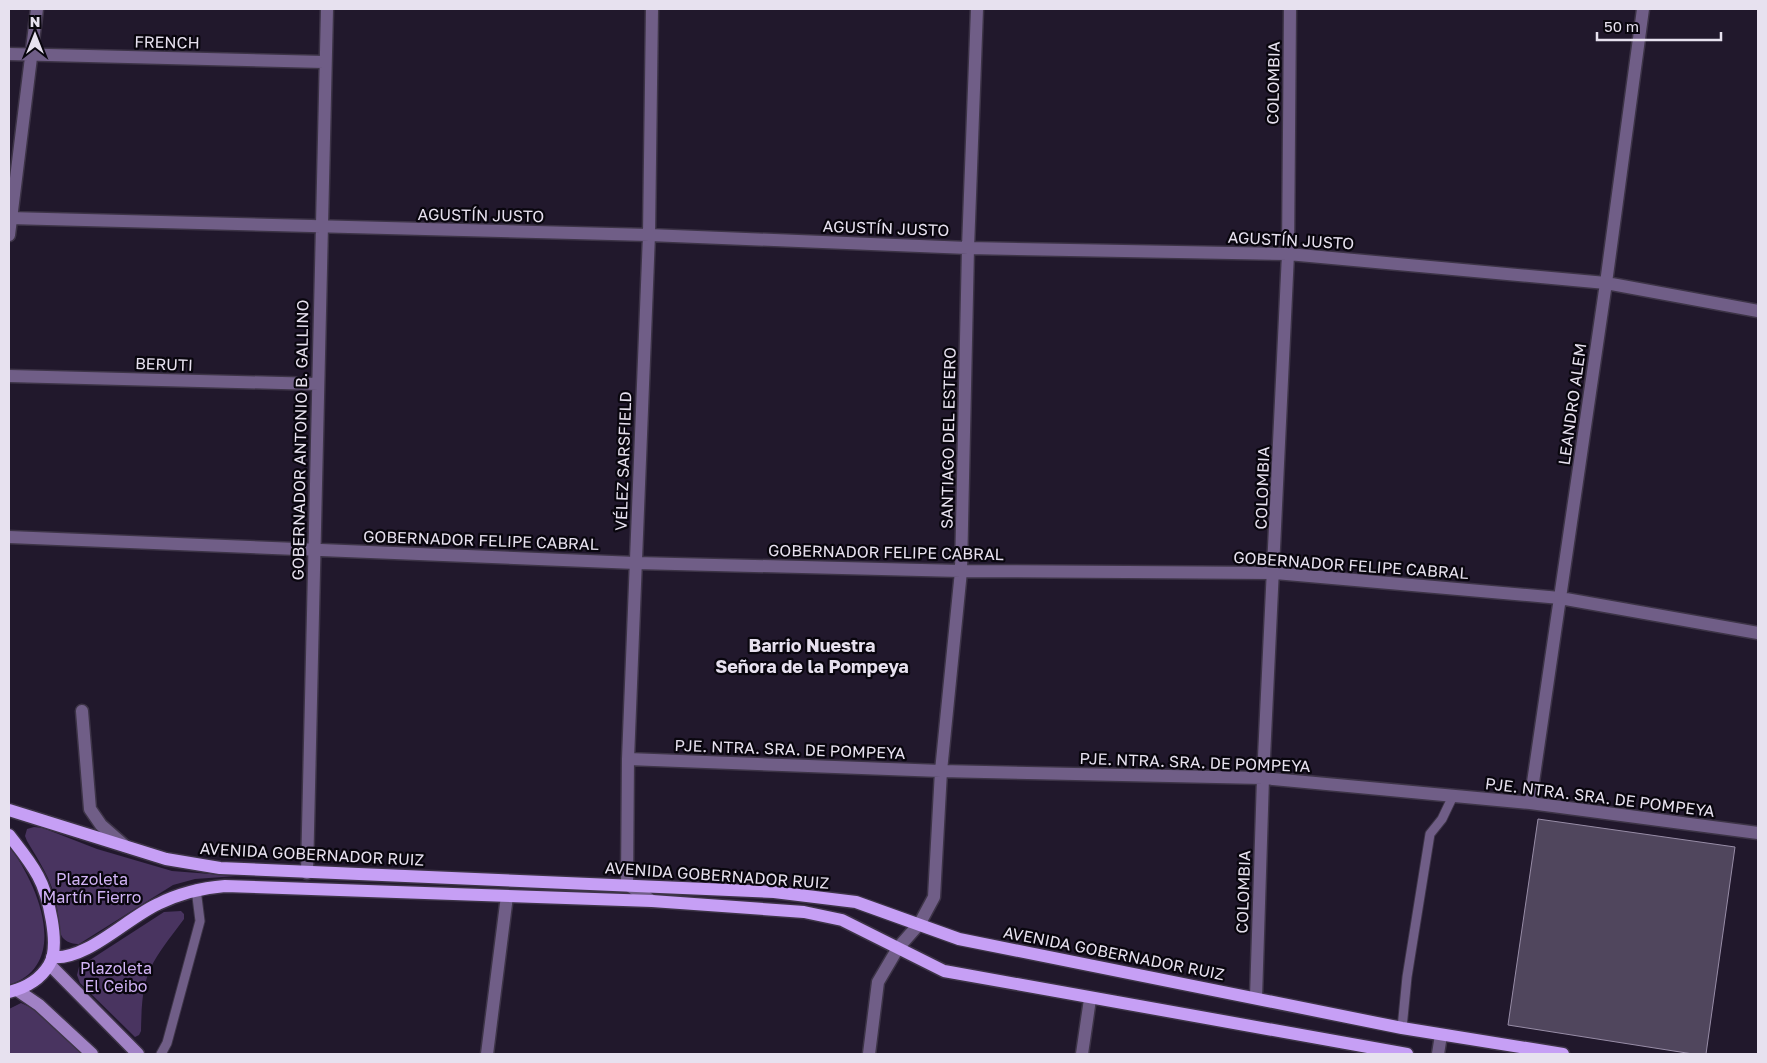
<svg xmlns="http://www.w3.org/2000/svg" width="1767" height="1063" font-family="'Golos Text',sans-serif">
<rect width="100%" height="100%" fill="#21182c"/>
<path fill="#493460" d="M34 827 43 828 97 849 172 871 236 876 195 879 173 885 79 944C74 944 68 943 64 939 56 931 59 912 56 901 51 879 39 861 27 841L25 836 27 829Z
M9 846C36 881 73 964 9 985Z
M181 911 184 914V919C149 966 142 971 141 1031L139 1035 135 1037 80 983 77 975 79 967 164 912Z
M21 1003 39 1011 82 1054H9V1009Z"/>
<path fill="#50465d" stroke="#988da7" d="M1538 819 1735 847 1706 1054H1693L1508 1025Z"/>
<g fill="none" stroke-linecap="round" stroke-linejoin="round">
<g stroke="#3d3447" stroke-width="11">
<path id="lane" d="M1402 1028 1407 977 1430 834 1442 819 1453 796
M161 1054 167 1043 200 921 196 889"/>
</g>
<g stroke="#3d3447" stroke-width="15">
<path id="street" d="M652 9 649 235 628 759 627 884 652 901
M9 54 324 62
M9 218 649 235 968 248 1288 254 1606 283 1758 311
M9 235 37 9
M9 376 318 384
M9 537 636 563 961 571 1275 573 1560 598 1758 633
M82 711 90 809 101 825 125 846
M628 759 941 771 1263 778 1530 803 1758 833
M1530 803 1606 283 1643 9
M307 873 327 9
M1256 997 1263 778 1288 254 1290 9
M487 1054 507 896
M869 1054 878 982 898 948 920 923 934 897 941 771 961 571 968 248 977 9
M1082 1054 1090 999
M1438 1054 1441 1035"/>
</g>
<g stroke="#3d3447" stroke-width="15">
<path id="secondary" d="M50 965 138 1054
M17 990 39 1005 92 1054"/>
</g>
<g stroke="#3d3447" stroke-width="15">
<path id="primary" d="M9 810 166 859 220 868 774 892 856 902 959 939 1402 1028 1563 1054
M9 835C19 848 30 861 38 876 48 894 61 946 49 965 40 980 25 988 9 992
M52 957C86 961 127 918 158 904 180 893 201 888 225 886L652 901 804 912 842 920 944 971 1407 1054"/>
</g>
<use href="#lane" stroke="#705e87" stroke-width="9"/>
<use href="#street" stroke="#705e87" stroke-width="12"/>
<use href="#secondary" stroke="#a182c5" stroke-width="12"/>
<use href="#primary" stroke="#c69ff5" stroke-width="12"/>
</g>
<g text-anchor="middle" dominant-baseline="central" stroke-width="4.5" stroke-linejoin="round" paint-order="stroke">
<g font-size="16" fill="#e7e1ef" stroke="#09060e">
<text transform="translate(167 42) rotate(1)">FRENCH</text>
<text transform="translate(1273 83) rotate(-89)">COLOMBIA</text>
<text transform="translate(481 215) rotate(1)">AGUSTÍN JUSTO</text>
<text transform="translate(886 228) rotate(2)">AGUSTÍN JUSTO</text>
<text transform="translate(1291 240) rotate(3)">AGUSTÍN JUSTO</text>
<text transform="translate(164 364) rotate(2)">BERUTI</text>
<text transform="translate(1572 404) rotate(-82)">LEANDRO ALEM</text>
<text transform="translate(948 438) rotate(-89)">SANTIAGO DEL ESTERO</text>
<text transform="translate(300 440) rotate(-89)">GOBERNADOR ANTONIO B. GALLINO</text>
<text transform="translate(623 461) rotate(-88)">VÉLEZ SARSFIELD</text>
<text transform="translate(1262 488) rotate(-88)">COLOMBIA</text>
<text transform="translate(481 540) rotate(2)">GOBERNADOR FELIPE CABRAL</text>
<text transform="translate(886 552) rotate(1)">GOBERNADOR FELIPE CABRAL</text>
<text transform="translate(1351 565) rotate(4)">GOBERNADOR FELIPE CABRAL</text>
<text transform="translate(790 749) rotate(2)">PJE. NTRA. SRA. DE POMPEYA</text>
<text transform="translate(1195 762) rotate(2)">PJE. NTRA. SRA. DE POMPEYA</text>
<text transform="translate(1600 797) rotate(7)">PJE. NTRA. SRA. DE POMPEYA</text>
<text transform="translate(312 854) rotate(3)">AVENIDA GOBERNADOR RUIZ</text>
<text transform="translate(717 875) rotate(4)">AVENIDA GOBERNADOR RUIZ</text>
<text transform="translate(1243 892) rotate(-88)">COLOMBIA</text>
<text transform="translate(1114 953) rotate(11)">AVENIDA GOBERNADOR RUIZ</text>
</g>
<g font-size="16" fill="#d1b3f5" stroke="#09060e">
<text x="92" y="879">Plazoleta<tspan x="92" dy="18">Martín Fierro</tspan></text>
<text x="116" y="968">Plazoleta<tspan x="116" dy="18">El Ceibo</tspan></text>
</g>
<g font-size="18" font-weight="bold" fill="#e7e1ef" stroke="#09060e">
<text x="812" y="645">Barrio Nuestra<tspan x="812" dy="21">Señora de la Pompeya</tspan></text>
</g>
</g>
<rect width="1767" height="1063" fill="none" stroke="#e7e1ef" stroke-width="20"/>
<g transform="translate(35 35)" stroke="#09060e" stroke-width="4" paint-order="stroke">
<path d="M0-4L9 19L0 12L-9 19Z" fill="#e7e1ef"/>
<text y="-8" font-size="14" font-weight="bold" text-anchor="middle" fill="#e7e1ef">N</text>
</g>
<path d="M1597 32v8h124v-8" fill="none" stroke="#e7e1ef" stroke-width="2.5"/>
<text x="1604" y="32" font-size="15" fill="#e7e1ef" stroke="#09060e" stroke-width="4" paint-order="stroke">50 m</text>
</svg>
